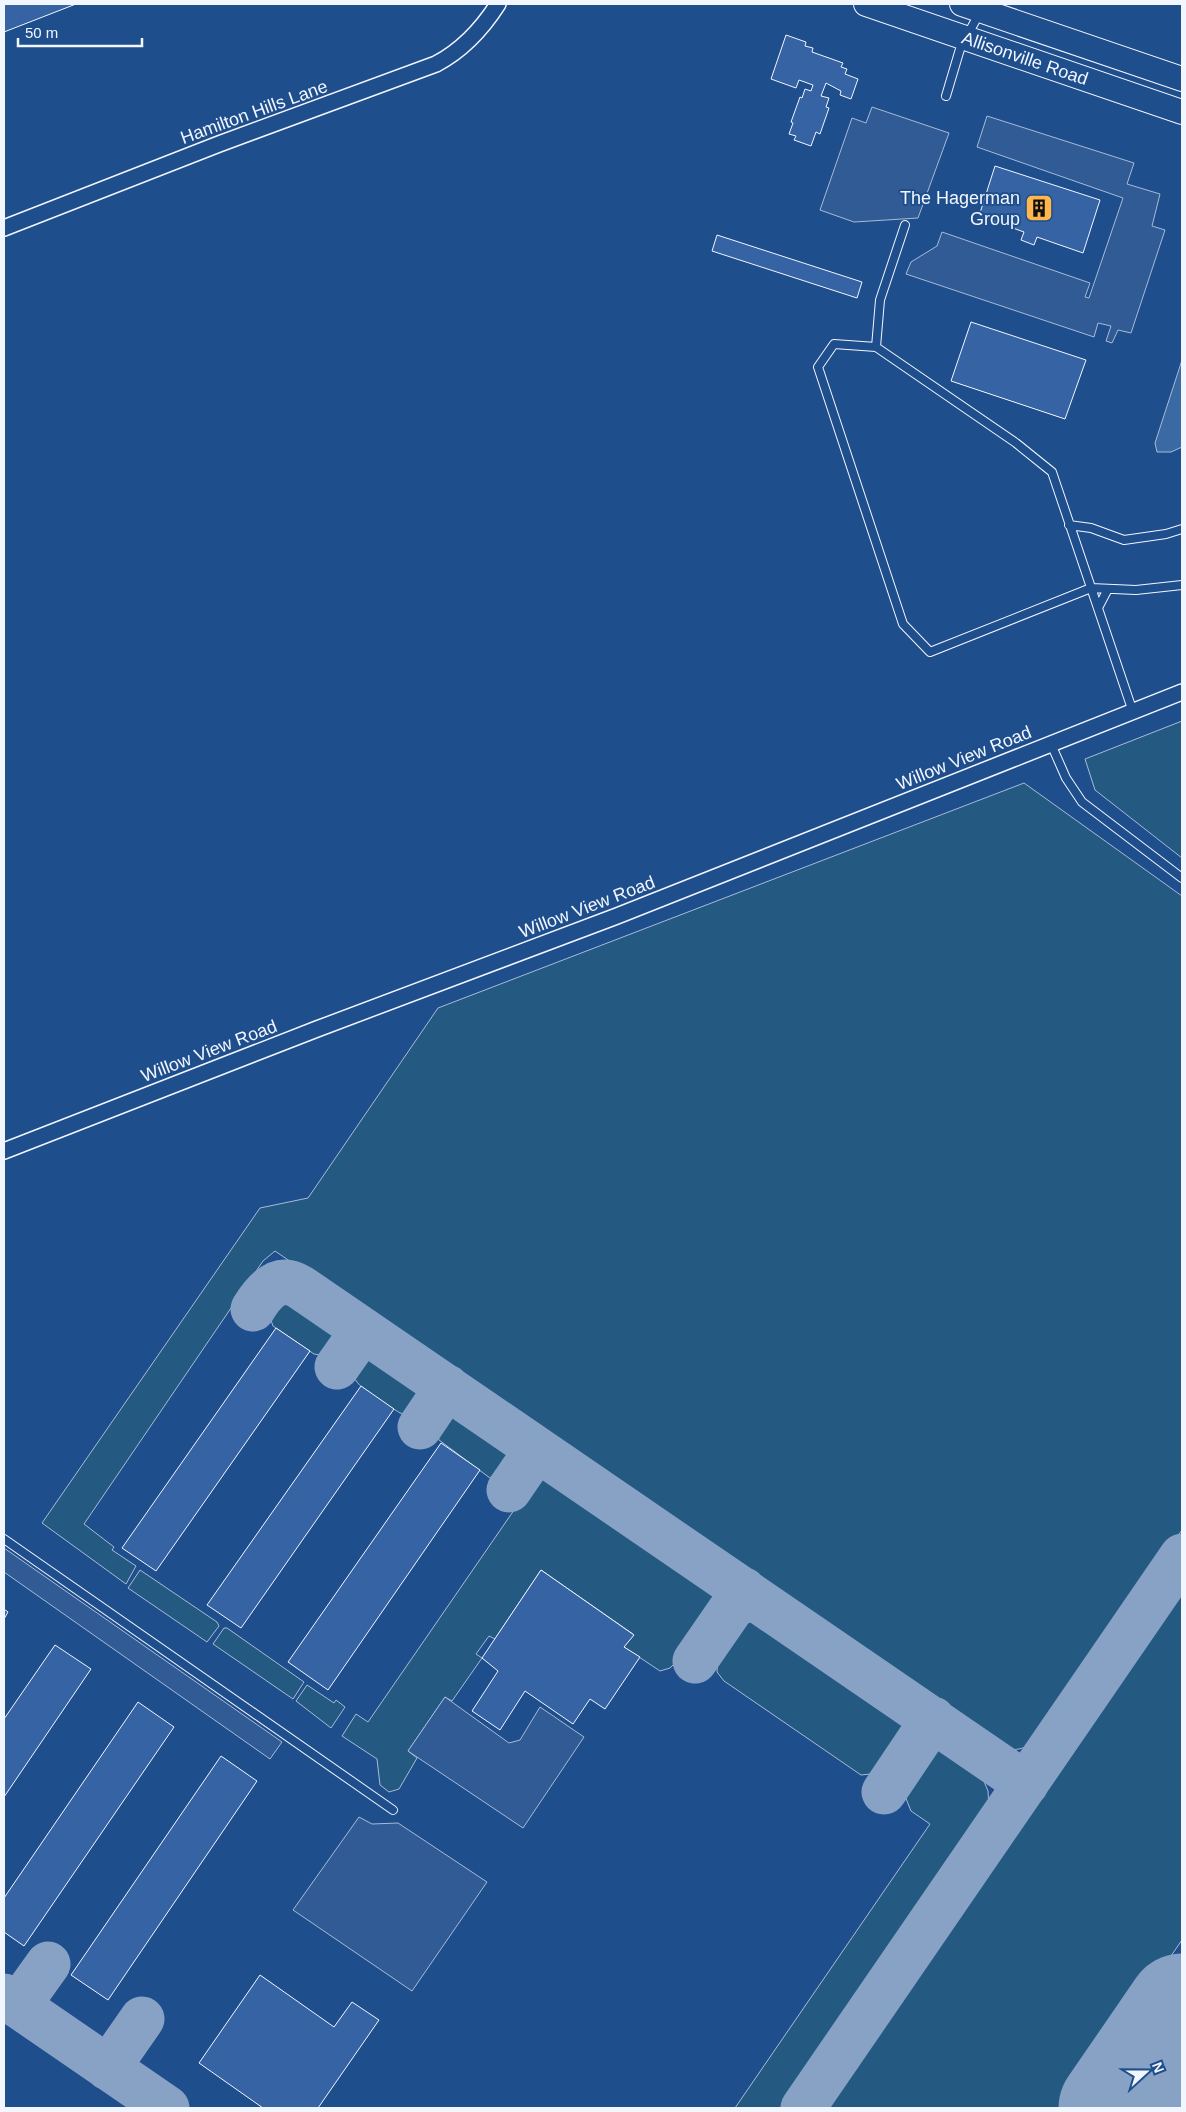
<svg xmlns="http://www.w3.org/2000/svg" width="1186" height="2112" font-family="Helvetica,sans-serif">
<rect width="100%" height="100%" fill="#1f4e8c"/>
<path fill="#245a82" stroke="#a8bbd7" d="M1182 721V858L1095 790 1085 759Z
M1024 783 1182 896V1530L1038 1740C1026 1749 1012 1753 998 1746L275 1251 263 1261 84 1524 114 1547 112 1550 136 1566 126 1584 42 1523 260 1208 308 1198 438 1008Z
M285 1299 292 1300 332 1328 337 1340 326 1356 314 1354 273 1326 269 1315 277 1302Z
M372 1356C382 1362 413 1380 418 1388 425 1399 413 1417 400 1413 385 1403 358 1391 352 1373L363 1358Z
M452 1413 460 1415 510 1451 511 1458C507 1468 501 1475 490 1478L439 1440C434 1430 443 1419 452 1413Z
M544 1477 552 1478 710 1587 715 1601 713 1609 674 1664 670 1668 660 1671 624 1647 633 1634 541 1570 495 1639 489 1636 476 1654 482 1658 452 1701 445 1697 408 1751 417 1758 399 1789 389 1792 380 1785 377 1759 342 1736 356 1714 368 1722 532 1484Z
M140 1570 217 1622 219 1626 207 1642 128 1588Z
M1182 1586V1940L1066 2108H822Z
M752 1621 759 1622 899 1717 903 1725V1736L880 1773 861 1775 724 1681 717 1672 718 1657 739 1627Z
M224 1628H227L304 1682 293 1699 213 1644Z
M307 1685 334 1703 336 1700 345 1707 331 1728 296 1701Z
M941 1750 948 1752 981 1774 988 1791 989 1807 987 1814 784 2108H735L930 1824 911 1811 905 1796C910 1780 923 1753 941 1750Z
M1182 2075V2108H1160Z"/>
<path fill="#305b95" stroke="#a8bbd7" d="M872 107 949 133 918 218 854 222 820 210 852 118 866 123Z
M987 116 1134 163 1127 184 1160 194 1152 226 1165 230 1131 333 1118 330 1112 343 1106 341 1111 326 1098 323 1094 337 906 274 911 262 937 246 942 232 1090 283 1085 297 1089 298 1123 198 977 147Z
M4 1548 282 1742 270 1759 4 1572Z
M445 1697 509 1743 520 1740 540 1707 584 1737 523 1828 408 1751Z
M359 1817 372 1824 398 1823 487 1882 412 1991 293 1910Z"/>
<path fill="#3b69a3" stroke="#a8bbd7" d="M1182 360V447L1171 452H1157L1155 443Z"/>
<g fill="none" stroke-linecap="round" stroke-linejoin="round">
<path stroke="#88a2c6" stroke-width="45" d="M253 1309C264 1291 278 1274 300 1287L1026 1784
M337 1367 363 1330
M420 1427 447 1387
M509 1490 537 1449
M695 1661 744 1590
M884 1792 933 1719
M4 1996 167 2108
M18 2006 48 1964
M108 2068 142 2019
M803 2108 1182 1556"/>
<path stroke="#88a2c6" stroke-width="111" d="M1114 2108 1182 2009"/>
</g>
<path fill="#3563a3" stroke="#f2f6ff" d="M4 4H76L4 32Z
M786 35 806 42 805 46 813 48 812 52 843 63 841 67 847 69 845 74 858 79 851 99 840 95 841 91 826 83 821 96 829 98 826 107 829 108 820 134 816 132 811 146 794 140 796 136 789 134 793 123 791 122 800 97 802 98 805 89 811 91 813 85 799 80 796 88 771 79Z
M995 166 1100 200 1083 253 1037 237 1034 245 1021 240 1024 232 979 216Z
M717 235 862 282 857 298 712 251Z
M971 322 1086 360 1065 419 951 381Z
M276 1328 310 1351 156 1571 122 1548Z
M361 1386 394 1409 241 1628 207 1605Z
M441 1443 480 1470 328 1690 288 1662Z
M541 1570 634 1635 624 1647 640 1657 605 1709 590 1699 573 1724 525 1691 500 1730 472 1711 498 1671 482 1658Z
M4 1609 8 1612 4 1619Z
M55 1645 91 1669 4 1797V1719Z
M138 1702 174 1727 24 1946 4 1932V1898Z
M221 1756 257 1781 108 2000 71 1975Z
M260 1975 334 2027 352 2002 379 2020 318 2108H263L199 2063Z"/>
<g fill="none" stroke-linecap="round" stroke-linejoin="round">
<g stroke="#f2f6ff" stroke-width="10">
<path id="service" d="M946 96 960 49 980 12
M876 347 880 300 905 225
M1069 525 1091 528 1124 540 1166 534 1182 529
M1098 608 1108 589
M1133 712 1052 472 1016 443 876 347 834 344 818 367 903 624 930 652 1091 588 1136 590 1182 585
M1051 744 1066 778 1082 802 1182 878
M4 1539 393 1810"/>
</g>
<g stroke="#f2f6ff" stroke-width="18">
<path id="minor" d="M4 228 219 144 436 64C463 50 482 29 498 4
M4 1151 317 1029 617 916 1182 692"/>
</g>
<g stroke="#f2f6ff" stroke-width="26">
<g id="primary">
<path id="s1" d="M866 4 1182 112"/>
<path d="M962 4 1182 79"/>
</g>
</g>
<use href="#service" stroke="#1f4e8c" stroke-width="8"/>
<use href="#minor" stroke="#1f4e8c" stroke-width="15"/>
<use href="#primary" stroke="#1f4e8c" stroke-width="24"/>
</g>
<defs>
<g id="building-square" transform="scale(1.4375)"><rect x="-9" y="-9" width="18" height="18" rx="4" fill="#ffb74d" stroke="#1f4e8c"/><path d="M-4-6H4V6H1V3H-1V6H-4ZM-2.5-4.3h1.7v1.8h-1.7ZM.8-4.3h1.7v1.8H.8ZM-2.5-1h1.7V.8h-1.7ZM.8-1h1.7V.8H.8Z" fill="#111"/></g>
</defs>
<g fill-rule="evenodd">
<use href="#building-square" x="1039" y="208"/>
</g>
<g text-anchor="middle" dominant-baseline="central" stroke-width="4" stroke-linejoin="round" paint-order="stroke">
<g font-size="18" fill="#f2f6ff" stroke="#1f4e8c">
<text stroke="none"><textPath href="#s1" startOffset="168">Allisonville Road</textPath></text>
<text transform="translate(254 112) rotate(-20)">Hamilton Hills Lane</text>
<text transform="translate(964 758) rotate(-22)">Willow View Road</text>
<text transform="translate(587 907) rotate(-21)">Willow View Road</text>
<text transform="translate(209 1051) rotate(-21)">Willow View Road</text>
</g>
<g font-size="18" fill="#f2f6ff" stroke="#1f4e8c" text-anchor="end">
<text x="1020" y="198">The Hagerman<tspan x="1020" dy="21">Group</tspan></text>
</g>
</g>
<rect width="1186" height="2112" fill="none" stroke="#f2f6ff" stroke-width="10"/>
<g transform="translate(1146 2072) rotate(69)" stroke="#1f4e8c" stroke-width="4" paint-order="stroke">
<path d="M0-4L9 19L0 12L-9 19Z" fill="#f2f6ff"/>
<text y="-8" font-size="14" font-weight="bold" text-anchor="middle" fill="#f2f6ff">N</text>
</g>
<path d="M18 38v8h124v-8" fill="none" stroke="#f2f6ff" stroke-width="2.5"/>
<text x="25" y="38" font-size="15" fill="#f2f6ff" stroke="#1f4e8c" stroke-width="4" paint-order="stroke">50 m</text>
</svg>
